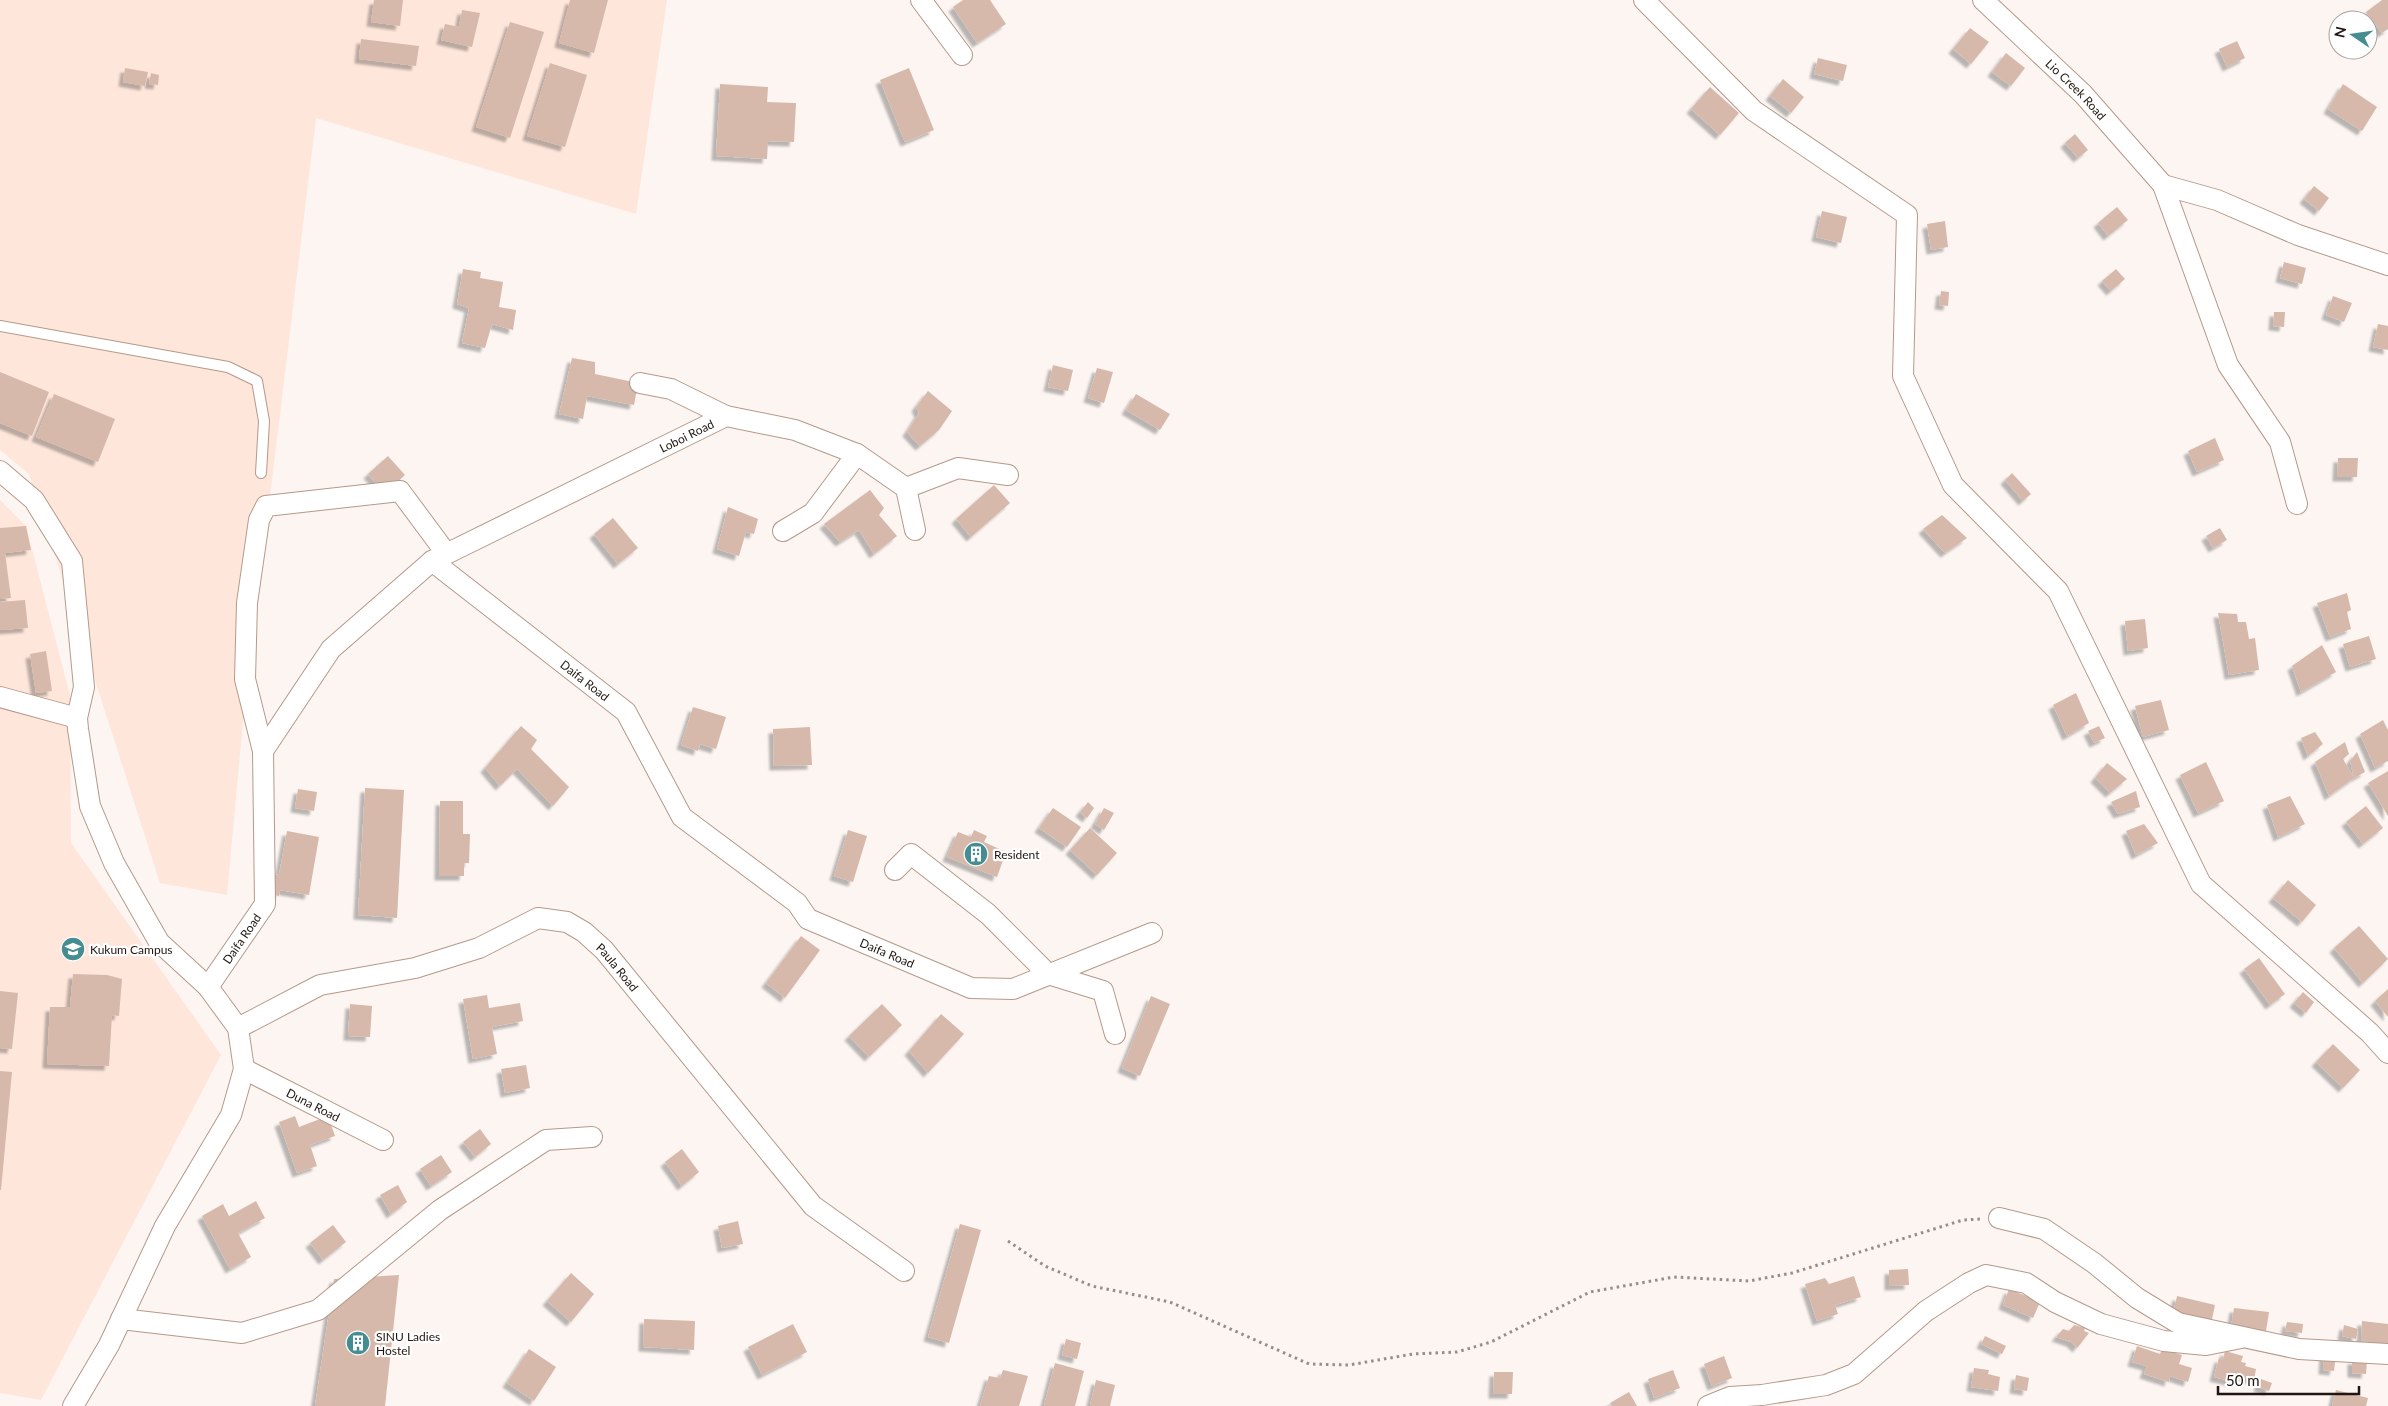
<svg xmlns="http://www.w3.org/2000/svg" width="2388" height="1406" font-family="Lato,sans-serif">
<defs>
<filter id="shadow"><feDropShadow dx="-4.5" dy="4.5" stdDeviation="1" flood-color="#0004"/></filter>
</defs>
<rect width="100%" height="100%" fill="#fcf5f2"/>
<path fill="#fee6db" d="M0 0H667L636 214 316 118 244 711 227 895 160 883 29 474 0 450Z
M0 500 26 526 70 695 71 843 221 1055 41 1400 0 1393Z"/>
<path fill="#d6b9aa" filter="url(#shadow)" d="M374 0H403L400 26 371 22Z
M570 0H608L594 53 559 43Z
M963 0H990L1006 24 977 43 953 7Z
M2382 0H2388V29L2382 33 2366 12Z
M462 10 480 13 472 47 441 40 445 24 459 27Z
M510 22 544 32 510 138 476 127Z
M1970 28 1989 42 1971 64 1953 49Z
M361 39 419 46 416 66 359 59Z
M2237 41 2245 58 2227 67 2219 49Z
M2006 53 2025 68 2011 86 1992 72Z
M1818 58 1847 65 1843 81 1814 74Z
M550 63 587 75 565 147 527 136Z
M125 68 148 72 145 86 123 82Z
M909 68 934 130 905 142 880 80Z
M151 73 159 75 158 85 149 84Z
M1783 79 1804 97 1791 113 1770 96Z
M720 84 768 87 767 102 796 103 794 142 768 141 767 159 716 156Z
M2343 84 2377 107 2362 131 2328 109Z
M1710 87 1739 113 1720 135 1691 109Z
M2075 134 2088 150 2078 158 2065 143Z
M2314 186 2329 198 2319 211 2304 199Z
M2117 207 2128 220 2108 236 2098 223Z
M1822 211 1847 217 1841 243 1816 237Z
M1945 221 1948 247 1931 250 1927 224Z
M2284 262 2306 268 2302 284 2280 278Z
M463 269 481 272 480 278 503 282 499 307 516 310 513 330 492 324 485 348 462 343 469 308 457 304Z
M2116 269 2125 279 2111 291 2102 281Z
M1941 291 1949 292 1948 306 1939 305Z
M2333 296 2352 303 2344 322 2326 315Z
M2274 312H2285L2284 327 2273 326Z
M2378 324 2388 326V350L2373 347Z
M572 358 595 362V374L638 383 634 405 587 396 583 419 559 414Z
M1053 365 1073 370 1068 391 1048 387Z
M1097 368 1113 372 1104 403 1088 398Z
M0 372 49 392 32 436 0 423Z
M928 391 952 411 939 430 920 446 907 432 919 413 916 407Z
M54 394 115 419 98 462 36 437Z
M1136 394 1170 414 1160 430 1126 410Z
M2215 438 2224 460 2197 472 2188 451Z
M388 456 405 475 385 493 368 474Z
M2338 458H2358L2357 477H2337Z
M2012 473 2031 494 2023 501 2005 480Z
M994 485 1010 503 971 537 956 519Z
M870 490 884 508 879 515 897 536 874 554 859 530 840 542 824 524Z
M728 507 758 519 754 534 746 532 739 556 717 549Z
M1942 515 1967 538 1945 553 1923 529Z
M613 518 638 548 618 564 594 534Z
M26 526 31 550 5 553 11 598 0 599V528Z
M2220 528 2227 540 2213 548 2206 536Z
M2347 593 2351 610 2347 612 2351 629 2330 637 2317 603Z
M25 600 28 628 0 630V602Z
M2218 613 2237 614 2238 622H2246L2249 639 2255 638 2259 670 2229 675Z
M2145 619 2148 648 2128 651 2125 621Z
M2369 636 2376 659 2350 667 2343 644Z
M2322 645 2336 672 2301 692 2292 666Z
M46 651 52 691 36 693 30 654Z
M2076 693 2089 723 2067 736 2053 705Z
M2161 700 2169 730 2143 737 2135 706Z
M693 707 726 717 716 749 700 744 698 751 681 745Z
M2383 720 2388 730V761L2375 768 2360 734Z
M521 726 537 740 531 749 569 787 553 806 517 769 500 786 485 768Z
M2099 726 2105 738 2094 743 2088 731Z
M810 727 812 765 774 766 773 729Z
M2315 732 2323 744 2308 756 2301 738Z
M2345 742 2349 754 2343 759 2354 778 2329 796 2315 762Z
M2357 752 2365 772 2354 778 2350 761Z
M2206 762 2224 801 2198 813 2180 775Z
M2107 763 2127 779 2110 793 2095 778Z
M2388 771V816L2368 783Z
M365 788 404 790 397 918 358 915Z
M298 789 317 792 314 811 295 808Z
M2136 791 2140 807 2118 814 2111 802Z
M2290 796 2305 824 2278 837 2267 805Z
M440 801H463V834H470L469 863H464V876H439Z
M1088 802 1094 808 1087 818 1080 812Z
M2366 806 2383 828 2363 844 2346 822Z
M1053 808 1081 827 1067 847 1039 828Z
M1104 808 1114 813 1104 830 1095 824Z
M2144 824 2158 843 2136 855 2126 831Z
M1090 828 1117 853 1097 875 1070 850Z
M848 830 867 836 853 882 834 876Z
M974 830 987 836 984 842 1006 852 997 877 947 857 958 832 971 837Z
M287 831 319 837 309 895 280 890 279 896 268 894 272 874 279 875Z
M2288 880 2316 905 2302 922 2273 898Z
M2359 926 2388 959 2363 983 2334 948Z
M801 936 820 950 785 998 766 983Z
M2259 958 2285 994 2270 1005 2244 969Z
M73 974 107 975 122 979 119 1016 112 1015 109 1066 47 1064 50 1007H70Z
M2388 989V1017L2375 1001Z
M0 991 18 993 12 1049 0 1048Z
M2303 992 2314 1002 2306 1013 2294 1003Z
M487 995 489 1008 520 1003 523 1021 492 1027 497 1054 473 1059 463 999Z
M1151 996 1170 1004 1140 1076 1122 1068Z
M350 1004 372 1006 370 1037 348 1036Z
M882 1004 902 1025 869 1057 849 1036Z
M941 1014 964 1034 928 1073 909 1051Z
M2333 1044 2360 1070 2343 1088 2316 1062Z
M526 1065 530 1088 505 1093 501 1069Z
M0 1071 12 1072 1 1190H0Z
M295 1116 299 1127 328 1116 335 1136 310 1145 317 1166 297 1173 279 1122Z
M480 1129 491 1144 475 1157 463 1142Z
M682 1149 699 1172 682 1186 665 1162Z
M441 1155 452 1172 431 1186 420 1169Z
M398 1185 407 1202 391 1214 380 1195Z
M256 1201 265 1218 238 1233 251 1257 230 1269 202 1216 223 1204 229 1216Z
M738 1221 743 1244 722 1248 718 1226Z
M960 1224 981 1230 949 1343 928 1337Z
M333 1225 346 1242 323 1260 310 1243Z
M1908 1269 1909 1285 1889 1286V1270Z
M571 1273 594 1294 571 1322 547 1301Z
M399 1275 385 1406H315L334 1279Z
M1854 1276 1861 1297 1835 1305 1838 1314 1817 1321 1805 1284 1825 1278 1829 1284Z
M2009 1289 2040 1302 2033 1318 2003 1305Z
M2177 1296 2215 1305 2211 1324 2173 1314Z
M2234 1308 2269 1312 2266 1331 2231 1327Z
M644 1319 695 1321 694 1350 643 1347Z
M2362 1321 2388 1324V1344L2361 1341Z
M2287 1322 2303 1324 2302 1333 2285 1331Z
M793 1324 807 1352 762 1375 748 1347Z
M2074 1325 2085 1328 2084 1331 2089 1333 2077 1348 2071 1342 2056 1337 2063 1329 2069 1331Z
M2344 1325 2358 1329 2356 1339 2342 1336Z
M1985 1336 2006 1346 2002 1354 1981 1344Z
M1066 1339 1081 1343 1077 1359 1062 1355Z
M2137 1346 2160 1354 2162 1349 2182 1355 2179 1364 2192 1368 2188 1382 2170 1376 2169 1382 2144 1374 2147 1366 2132 1362Z
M529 1349 556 1367 534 1401 507 1383Z
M2225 1351 2243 1356 2241 1362 2246 1363 2245 1366 2256 1369 2254 1380 2235 1375 2234 1382 2214 1377 2219 1358 2223 1359Z
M2324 1353 2336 1354 2334 1371 2323 1370Z
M1724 1356 1732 1378 1712 1386 1704 1364Z
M2352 1360H2367L2366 1374 2352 1373Z
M1055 1363 1084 1371 1075 1406H1044Z
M1974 1368 1989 1370 1988 1374 2000 1377 1998 1391 1971 1387Z
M1003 1370 1028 1376 1019 1406H980L989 1376 1000 1378Z
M1673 1370 1680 1388 1654 1398 1648 1379Z
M1494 1372H1513L1512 1394H1493Z
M2016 1375 2029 1378 2027 1391 2014 1389Z
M2261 1379 2272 1383 2269 1391 2258 1387Z
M1096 1380 1115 1385 1110 1406H1090Z
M2336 1390 2368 1398 2366 1406H2332Z
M1629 1392 1637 1406H1612L1610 1403Z"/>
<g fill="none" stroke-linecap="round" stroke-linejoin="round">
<g stroke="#b5998a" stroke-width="12">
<path id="lane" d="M0 326 228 367 257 381 264 421 261 473"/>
</g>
<g stroke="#b5998a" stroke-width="22">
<g id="street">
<path d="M921 0 962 55"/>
<path d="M1644 0 1754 111 1907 215 1903 376 1953 485 2058 591 2201 884 2370 1033 2388 1053"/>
<path id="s1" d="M1983 0 2083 94 2163 185 2228 365 2280 442 2297 504"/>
<path d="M2163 185 2217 200 2298 235 2388 265"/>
<path d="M640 383 671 389 726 416"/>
<path d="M0 471 34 500 72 561 84 687 77 718 78 729 90 806 114 863 159 942 208 987 238 1028 244 1069 231 1115 165 1226 109 1345 73 1406"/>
<path d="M906 488 958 468 1008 475"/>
<path d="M783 531 813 513 857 454"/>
<path id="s2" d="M432 561 626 712 682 817 797 903 808 919 971 988 1013 989 1152 933"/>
<path d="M0 697 77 718"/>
<path d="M263 751 245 679 247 603 259 520 266 506 400 491 446 553"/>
<path d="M895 870 911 854 988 914 1048 974 1103 991 1115 1034"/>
<path id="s3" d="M208 987 265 904 263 751 331 649 432 561 726 416 795 430 857 454 906 488 915 530"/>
<path id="s4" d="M238 1028 320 985 415 968 479 948 538 918 567 922 584 932 604 950 813 1206 904 1271"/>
<path id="s5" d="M244 1069 383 1140"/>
<path d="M1999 1218 2044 1229 2094 1263 2137 1298 2178 1323 2299 1349 2388 1354"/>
<path d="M121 1319 242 1333 318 1310 440 1210 546 1140 592 1137"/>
<path d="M1708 1406 1730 1397 1762 1395 1826 1385 1854 1374 1926 1311 1969 1283 1986 1275 2026 1283 2055 1302 2101 1324 2164 1341 2206 1345 2241 1338"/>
</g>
</g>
<path stroke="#968d89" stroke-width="3" stroke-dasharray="2.5 4" stroke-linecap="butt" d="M1008 1241 1045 1266 1092 1286 1170 1302 1309 1364 1349 1365 1413 1354 1457 1352 1491 1342 1590 1292 1674 1277 1749 1281 1792 1273 1963 1220 1981 1219"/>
<use href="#lane" stroke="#fff" stroke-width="10"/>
<use href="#street" stroke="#fff" stroke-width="20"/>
</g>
<defs>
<g id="building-disc" transform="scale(1.25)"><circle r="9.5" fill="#458d90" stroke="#fff"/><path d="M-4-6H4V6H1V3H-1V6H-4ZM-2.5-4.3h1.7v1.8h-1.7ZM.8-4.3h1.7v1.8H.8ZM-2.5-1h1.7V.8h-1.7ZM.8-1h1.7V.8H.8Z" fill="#fff"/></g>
<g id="university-disc" transform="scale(1.25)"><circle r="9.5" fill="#458d90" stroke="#fff"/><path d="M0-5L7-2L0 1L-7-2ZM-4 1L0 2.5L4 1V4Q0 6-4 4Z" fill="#fff"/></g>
</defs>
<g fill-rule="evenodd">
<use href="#building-disc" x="976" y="854"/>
<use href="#university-disc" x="73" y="949"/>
<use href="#building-disc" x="358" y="1343"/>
</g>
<g text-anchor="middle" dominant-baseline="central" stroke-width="4.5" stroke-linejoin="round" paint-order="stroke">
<g font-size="12" fill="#201510" stroke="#fff">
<text stroke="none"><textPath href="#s1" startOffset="129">Lio Creek Road</textPath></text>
<text stroke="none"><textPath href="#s3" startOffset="794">Loboi Road</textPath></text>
<text stroke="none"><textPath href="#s2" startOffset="194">Daifa Road</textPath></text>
<text stroke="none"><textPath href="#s3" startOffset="59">Daifa Road</textPath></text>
<text stroke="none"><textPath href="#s2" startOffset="614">Daifa Road</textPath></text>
<text stroke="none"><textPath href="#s4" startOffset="420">Paula Road</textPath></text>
<text stroke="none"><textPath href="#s5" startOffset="78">Duna Road</textPath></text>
</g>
<g font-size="12" fill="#201510" stroke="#fff" text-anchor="start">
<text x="994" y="854">Resident</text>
<text x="90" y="949">Kukum Campus</text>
<text x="376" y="1336">SINU Ladies<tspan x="376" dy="14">Hostel</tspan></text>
</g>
</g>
<g transform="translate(2353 35) rotate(283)"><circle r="24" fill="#ffffff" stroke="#a6a19f"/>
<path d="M0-4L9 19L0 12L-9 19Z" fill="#458d90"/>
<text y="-8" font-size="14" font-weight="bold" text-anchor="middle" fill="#201510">N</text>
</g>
<path d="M2218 1386v8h141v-8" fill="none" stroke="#201510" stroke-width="2.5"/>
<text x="2226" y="1386" font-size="15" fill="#201510" stroke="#ffffff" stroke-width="4" paint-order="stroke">50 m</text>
</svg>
